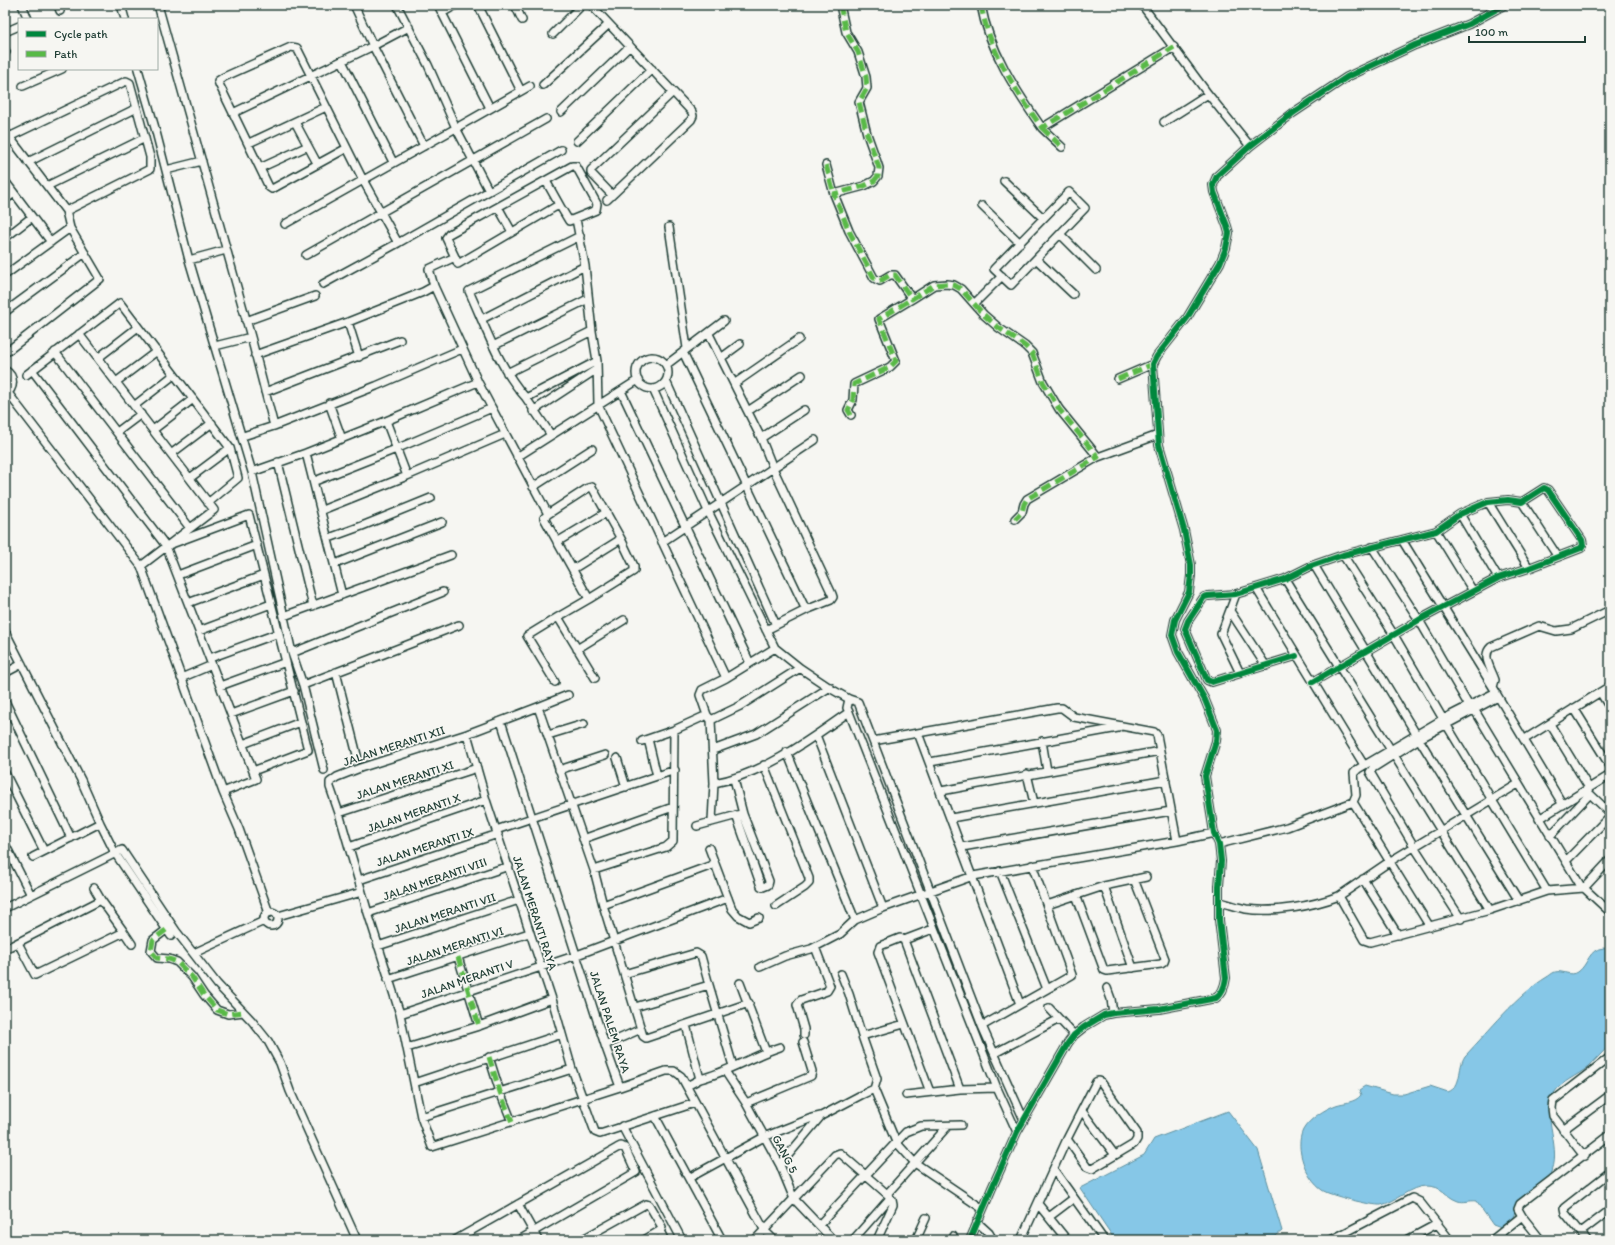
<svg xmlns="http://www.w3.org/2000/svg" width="1615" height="1245" font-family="Itim,sans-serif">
<rect width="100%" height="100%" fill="#f6f6f2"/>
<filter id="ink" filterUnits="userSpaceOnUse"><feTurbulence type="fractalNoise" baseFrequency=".025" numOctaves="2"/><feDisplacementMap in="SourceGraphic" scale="8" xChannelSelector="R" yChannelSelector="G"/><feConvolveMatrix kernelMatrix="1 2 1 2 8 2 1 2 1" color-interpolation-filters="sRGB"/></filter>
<g filter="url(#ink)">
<path fill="#86c7e7" stroke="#5d909f" d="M1604 948 1610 950V1045C1602 1052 1596 1060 1588 1067 1577 1076 1562 1081 1554 1093 1540 1114 1564 1151 1550 1175L1520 1199C1511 1213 1519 1218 1501 1228L1493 1225 1476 1201C1470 1200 1464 1203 1458 1201 1444 1196 1444 1186 1426 1186 1410 1186 1396 1202 1381 1205 1373 1206 1328 1195 1322 1190 1306 1179 1294 1148 1303 1130 1309 1119 1325 1109 1336 1105 1345 1102 1355 1103 1361 1095L1359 1090 1365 1086 1393 1094H1404L1430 1086 1448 1092C1463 1086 1457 1068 1465 1056 1489 1031 1517 995 1547 977 1549 976 1552 973 1555 972 1563 970 1571 977 1578 972 1589 964 1588 949 1604 948Z
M1228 1111 1258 1150 1282 1231 1271 1240H1115L1080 1188 1144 1155 1154 1139Z"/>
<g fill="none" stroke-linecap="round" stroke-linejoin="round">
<g stroke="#1f3d34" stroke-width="10">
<path id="minor" d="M22 5 28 19
M58 5 60 11
M121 5 125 19
M158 5 251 337 274 426
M354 5 373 46 424 146
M438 5 490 108
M478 5 521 91
M501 5H504
M515 5 522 20
M591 5 692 112 693 116 691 120 607 200
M840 5 846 32 858 52 866 77 867 88 859 102 867 134 877 162 879 168 878 176 874 181 864 186 834 194 849 231 874 278 880 281 890 275H895L912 299 934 285 947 284 954 285 961 289 984 315 999 328 1025 346 1032 353 1043 382 1059 409 1098 457
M981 5C989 50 1016 91 1042 128L1174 47
M1142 5 1208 94 1250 146
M442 13 456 5
M5 32 19 26
M553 34 582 5
M5 50 6 52
M342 61 393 162
M138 69 155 128 189 260 252 472 306 453 386 421 478 382
M543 85 609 24
M23 86 62 69
M561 112 630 46
M233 113 373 46 409 27
M295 122 317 163
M1164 122 1208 94
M1042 128 1062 147
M5 131 66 211 70 228 100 279 5 353
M9 137 126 81 130 83 150 157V169L66 211
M577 141 652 69
M249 143 326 107
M347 148 272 189 269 187 219 84 218 81 224 77 291 47 297 48 363 180 398 243 561 150
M28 162 137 108
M826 165 834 194
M260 168 308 146
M166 170 202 161
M5 181 51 242
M546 181 560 206
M1004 181 1043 218
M47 186 145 138
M489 191 456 128 530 86
M1069 192 1085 208 1011 285 994 269Z
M612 195 591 173V170L673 92
M5 200 14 193
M982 206 1020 243
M498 207 512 232
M576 219 585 266 592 331 597 361 598 405 726 678
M285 224 456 128 428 65 397 5
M669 227 687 348
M1060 234 1096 270
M580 236 469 291C486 328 499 368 526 398L597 361
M5 238 32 217
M306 255 546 119
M1036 259 1073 294
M189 260 226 250
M5 275 70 228
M323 284 398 243
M434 286 429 269 455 257 458 264 555 207 560 206 569 221 596 210 597 204 576 166H572L449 234 446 238 455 257
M975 303 1002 276
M5 312 85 253
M482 319 585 266
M246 321 315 296
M348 322 359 357
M79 334 214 510 141 566
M709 334 761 438 773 468 832 594 833 597 831 600 806 610 766 630
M215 346 251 337
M493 346 588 299
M55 352 190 528
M683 352 806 610
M255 355 348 322 423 292 434 286 478 382 548 514 588 488 592 487 621 539 634 566V571L589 599 544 518 548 514
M636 373a16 16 0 1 1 32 0a16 16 0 1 1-32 0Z
M98 358 138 327
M721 358 740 344
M666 365 724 321
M5 370C15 376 15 388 5 395
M32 370 166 546 256 779 223 792
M507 373 592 331
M26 375 120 303 230 448 238 478 208 503
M1118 379 1153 364
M666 381 776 625
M116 382 157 351
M734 384 799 339
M653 389 708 511 775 648 800 668 833 690 849 699 858 702 982 1026 1024 1120
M621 391 750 663
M265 392 400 340
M8 393 141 566 223 792 239 829 269 913
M526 398 551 435
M329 403 342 439
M134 406 170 378
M533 411 597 369
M748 411 802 375
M851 415 848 410 853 400 854 384 890 367 896 361 879 319 912 299
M386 421 407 476
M153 430 193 399
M117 432 141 414
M243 436 274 426 376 386 462 349
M761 438 804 410
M306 453 342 595
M171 454 212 423
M517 457 638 380
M278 462 313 606
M252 472 292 653 303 685 324 770
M190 478 230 448
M315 481 396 449 492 408
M533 487 592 449
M1488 502 1529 568
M1522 502 1558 557
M322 510 407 476 505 434
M1460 514 1498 578
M1015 519 1022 512 1024 504 1027 499 1098 457 1158 435
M1436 531 1473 591
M329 538 362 526 431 498
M1402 540 1496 692 1443 719 1358 769 1354 773 1356 795 1353 802 1430 927
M557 542 607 512
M662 542 815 440
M166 546 249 515 308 750 253 771
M1372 547 1419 620 1469 706
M1343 555 1394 635 1443 719 1547 891
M335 564 442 522
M1314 565 1416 734
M573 569 621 539
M178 575 257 545
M1285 579 1490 910
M1256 588 1364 765
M1236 594 1221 634 1240 673
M589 599 558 617 595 678
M188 603 264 575
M1230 611 1266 666
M284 616 451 555
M5 631 81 780 100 823 33 857
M199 631 271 604
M577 649 624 620
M292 653 443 592
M1296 656 1212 682 1207 680 1185 629 1188 621 1204 597 1208 596 1236 594 1285 579 1311 566 1343 555 1436 531 1460 514 1488 502 1508 500 1522 502 1544 488 1548 490 1582 540 1583 545 1581 548 1529 568 1498 578 1419 620 1313 682
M210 658 279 633
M336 672 358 759
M5 673 22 664
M181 678 212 665
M555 682 527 636 558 617
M303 685 459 625
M220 686 286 662
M1493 687 1495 680C1492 670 1481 656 1491 647L1539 626 1556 631 1571 629 1610 610
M1600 692 1610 708
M1496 693 1563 805
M568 695 538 707 594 870 603 905 643 1036 646 1038 749 1003
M849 699 847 708 849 712 997 1088 1017 1132
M5 701 71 838
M538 707 467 734 360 768 337 777 330 782V787L339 813 368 913 400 1014 421 1117 432 1147 620 1087
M1574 708 1610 766
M1474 709 1582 888
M231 714 294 691
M711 720 740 706 800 668
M501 721 605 1045 620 1087 666 1071H674L681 1076 765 1231 774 1240
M1550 724 1589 788
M918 733 1020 1004
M467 734 486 800 552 999 572 1069 595 1132 600 1134 695 1103
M548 735 584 724
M816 735 883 908
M648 739 657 776
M1419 739 1519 901
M1525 739 1610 686
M642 741 674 730 707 715
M873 741 1057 708H1062L1074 717 1154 732 1157 735 1177 841
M1042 741 1047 771
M243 744 301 722
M713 750 756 734 830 687
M787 752 855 920 883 908 973 876 1177 841 1214 833
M617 758 626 787
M930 762 1118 728
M764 765 809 878V883L805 887 776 906
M559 770 605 755
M5 773 44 851
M1027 774 1034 803
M734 779 743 814 769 881 768 885 763 887 761 886 736 815
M714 783C764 774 808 741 849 712
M1518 784 1389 862 1339 896 1364 940 1370 942 1490 910 1547 891 1584 888 1610 912
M941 791 1160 751
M1588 792 1610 813
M339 813 477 768
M951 818 1166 780
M1539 819 1610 775
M712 821 714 783 711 720 707 715 700 695 702 690 726 678 775 648
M100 823 115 853 171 936
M697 826 741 814
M496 830 675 770
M1550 836 1590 794
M583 839 673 807
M5 844 31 895
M1219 844 1287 827 1353 802
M349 847 486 800
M962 847 1171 811
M709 848 732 909 738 916 749 922 759 918
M1566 861 1610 816
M594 870 666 847 673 841 674 730
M1000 871 1047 989
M1363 879 1398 935
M359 880 498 834
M1104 886 1133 968
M94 888 101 900
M1584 888 1610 860
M1076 895 1104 970 1107 971 1161 964 1164 962 1165 959 1134 879
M1219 902C1228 904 1237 907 1246 909 1274 913 1313 906 1339 896
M603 905 715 864
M1047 905 1104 886 1146 877
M5 908 122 850 176 931 217 984 252 1021 268 1041 280 1063 290 1091 357 1240
M264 919a7 7 0 1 1 14 0a7 7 0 1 1-14 0Z
M368 913 509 866
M278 916 362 892
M1461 919 1415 848 1370 772 1373 768 1419 739 1498 697
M166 930 153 940 151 951 157 958 169 959 177 962 192 977 204 995 217 1010 228 1014 243 1012
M124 932 132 944
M904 940 933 929
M378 946 519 900
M5 949 101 900 124 932 35 975 18 943
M194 953 264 921
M458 957 479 1026
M760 967 785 956 811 949 840 934 855 920
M624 974 696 953 701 956 709 985
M841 974 849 994 862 1036
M388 979 529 933
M740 983 766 1052
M5 987V988
M1107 988 1111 999 1113 1013
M635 1007 709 985 733 1066
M1049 1008 1074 1035
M400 1014 577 955 728 898
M904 1024 862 1036 877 1079 874 1089 896 1142 915 1163 983 1209
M686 1025 700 1079C728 1072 752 1056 780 1047
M982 1026 1072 975 1032 865
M804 1035V1029L797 1005 801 1000 827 991 830 986 815 947
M605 1045 641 1029
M407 1048 479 1026 552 999
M995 1053 1059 1019
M489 1057 500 1092 512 1122
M725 1071 746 1103 780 1165 794 1199 833 1240
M414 1083 562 1034
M687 1086 700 1079
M930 1092 878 952 880 946 900 938 904 940 960 1089
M906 1095 960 1089 997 1088
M746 1103 811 1076 812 1071 803 1042
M1082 1111 1115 1155
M655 1116 722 1240
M821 1116 861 1095 874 1089
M421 1117 572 1069
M622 1126 682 1240
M1563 1130 1610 1095
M1584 1156 1553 1116 1552 1108 1553 1101 1610 1057
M1054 1170 1104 1240
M689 1178 764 1137 812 1118 821 1116 780 1165
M887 1194 947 1127
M518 1204 538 1240
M1038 1204 1067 1240
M1522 1216 1518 1209 1520 1204 1610 1135
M1049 1217 1074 1198
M977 1222 989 1233 993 1240
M819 1225 906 1132 921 1126 961 1125
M660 1231 664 1239
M1581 1232 1610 1210
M455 1240 617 1148 621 1146 625 1148 636 1172 519 1240
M581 1240 646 1204 649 1205 662 1227 661 1230 644 1240
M755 1240 835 1155 840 1153 887 1194 892 1200 893 1205 877 1240
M853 1240 890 1198
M916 1240 926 1218
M952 1240 953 1236
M970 1240 992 1188 1017 1132 1068 1043 1074 1035 1084 1027 1104 1015 1113 1013 1159 1009 1216 998C1223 993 1225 986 1226 978L1219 920V886L1221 861 1219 844 1214 833 1205 776 1216 741 1217 730 1205 700 1178 652 1172 635 1175 620 1189 592 1191 575V565L1184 530 1159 445 1153 364 1157 356 1187 318 1220 263 1226 248 1229 233 1227 226 1214 192 1213 185 1217 176 1250 146 1293 113 1347 77 1415 45 1469 24 1504 5
M1021 1240 1067 1139 1096 1082 1098 1081 1101 1082 1137 1133V1139L1134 1144 1092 1169 1087 1167 1067 1139
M1331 1240 1412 1198 1420 1202 1450 1240
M1407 1240 1437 1224
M1492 1240 1522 1216 1541 1240
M1587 1240 1565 1213 1564 1208 1610 1172"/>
</g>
<use href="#minor" stroke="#f6f6f2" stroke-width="7"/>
<path stroke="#58b947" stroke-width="5" stroke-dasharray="10 5" stroke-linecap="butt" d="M840 5 846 32 858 52 866 77 867 88 859 102 867 134 877 162 879 168 878 176 874 181 864 186 834 194 849 231 874 278 880 281 890 275H895L912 299 934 285 947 284 954 285 961 289 984 315 999 328 1025 346 1032 353 1043 382 1059 409 1098 457 1027 499 1024 504 1022 512 1015 519
M981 5C989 50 1016 91 1042 128L1174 47
M1042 128 1062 147
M826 165 834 194
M1118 379 1153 364
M851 415 848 410 853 400 854 384 890 367 896 361 879 319 912 299
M166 930 153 940 151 951 157 958 169 959 177 962 192 977 204 995 217 1010 228 1014 243 1012
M458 957 479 1026
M489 1057 500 1092 512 1122"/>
<g stroke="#f6f6f2" stroke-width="8">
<path id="cycleway" d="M1296 656 1212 682 1207 680 1185 629 1188 621 1204 597 1208 596 1236 594 1285 579 1311 566 1343 555 1436 531 1460 514 1488 502 1508 500 1522 502 1544 488 1548 490 1582 540 1583 545 1581 548 1529 568 1498 578 1419 620 1313 682
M970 1240 992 1188 1017 1132 1068 1043 1074 1035 1084 1027 1104 1015 1113 1013 1159 1009 1216 998C1223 993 1225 986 1226 978L1219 920V886L1221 861 1219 844 1214 833 1205 776 1216 741 1217 730 1205 700 1178 652 1172 635 1175 620 1189 592 1191 575V565L1184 530 1159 445 1153 364 1157 356 1187 318 1220 263 1226 248 1229 233 1227 226 1214 192 1213 185 1217 176 1250 146 1293 113 1347 77 1415 45 1469 24 1504 5"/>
</g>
<use href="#cycleway" stroke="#00873e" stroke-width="6"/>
</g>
</g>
<g text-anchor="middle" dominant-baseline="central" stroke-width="3.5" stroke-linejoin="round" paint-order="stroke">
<g font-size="12" fill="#1f3d34" stroke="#f6f6f2">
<text transform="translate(394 746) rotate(-18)">JALAN MERANTI XII</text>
<text transform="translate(405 780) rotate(-18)">JALAN MERANTI XI</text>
<text transform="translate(414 813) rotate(-19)">JALAN MERANTI X</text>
<text transform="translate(425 847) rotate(-18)">JALAN MERANTI IX</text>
<text transform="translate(435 879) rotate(-19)">JALAN MERANTI VIII</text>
<text transform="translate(445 913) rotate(-18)">JALAN MERANTI VII</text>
<text transform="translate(535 913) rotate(72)">JALAN MERANTI RAYA</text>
<text transform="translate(455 946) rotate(-18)">JALAN MERANTI VI</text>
<text transform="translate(467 979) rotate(-19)">JALAN MERANTI V</text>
<text transform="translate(610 1022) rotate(72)">JALAN PALEM RAYA</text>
<text transform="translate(785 1154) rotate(63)">GANG 5</text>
</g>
</g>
<rect width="1615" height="1245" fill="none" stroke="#f6f6f2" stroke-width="20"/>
<rect x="10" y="10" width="1595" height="1225" fill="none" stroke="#1f3d34" stroke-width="1.5" filter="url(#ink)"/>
<rect x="18" y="18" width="140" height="52" fill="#f6f6f2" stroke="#a0aca6"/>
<rect x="26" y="31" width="20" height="6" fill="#00873e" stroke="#a0aca6"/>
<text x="54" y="38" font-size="12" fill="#1f3d34">Cycle path</text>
<rect x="26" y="51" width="20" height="6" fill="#58b947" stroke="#a0aca6"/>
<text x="54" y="58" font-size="12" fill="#1f3d34">Path</text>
<path d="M1469 36v6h116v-6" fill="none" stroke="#1f3d34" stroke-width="2"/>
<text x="1475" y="36" font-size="12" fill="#1f3d34" stroke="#f6f6f2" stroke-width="3" paint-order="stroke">100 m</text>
</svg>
